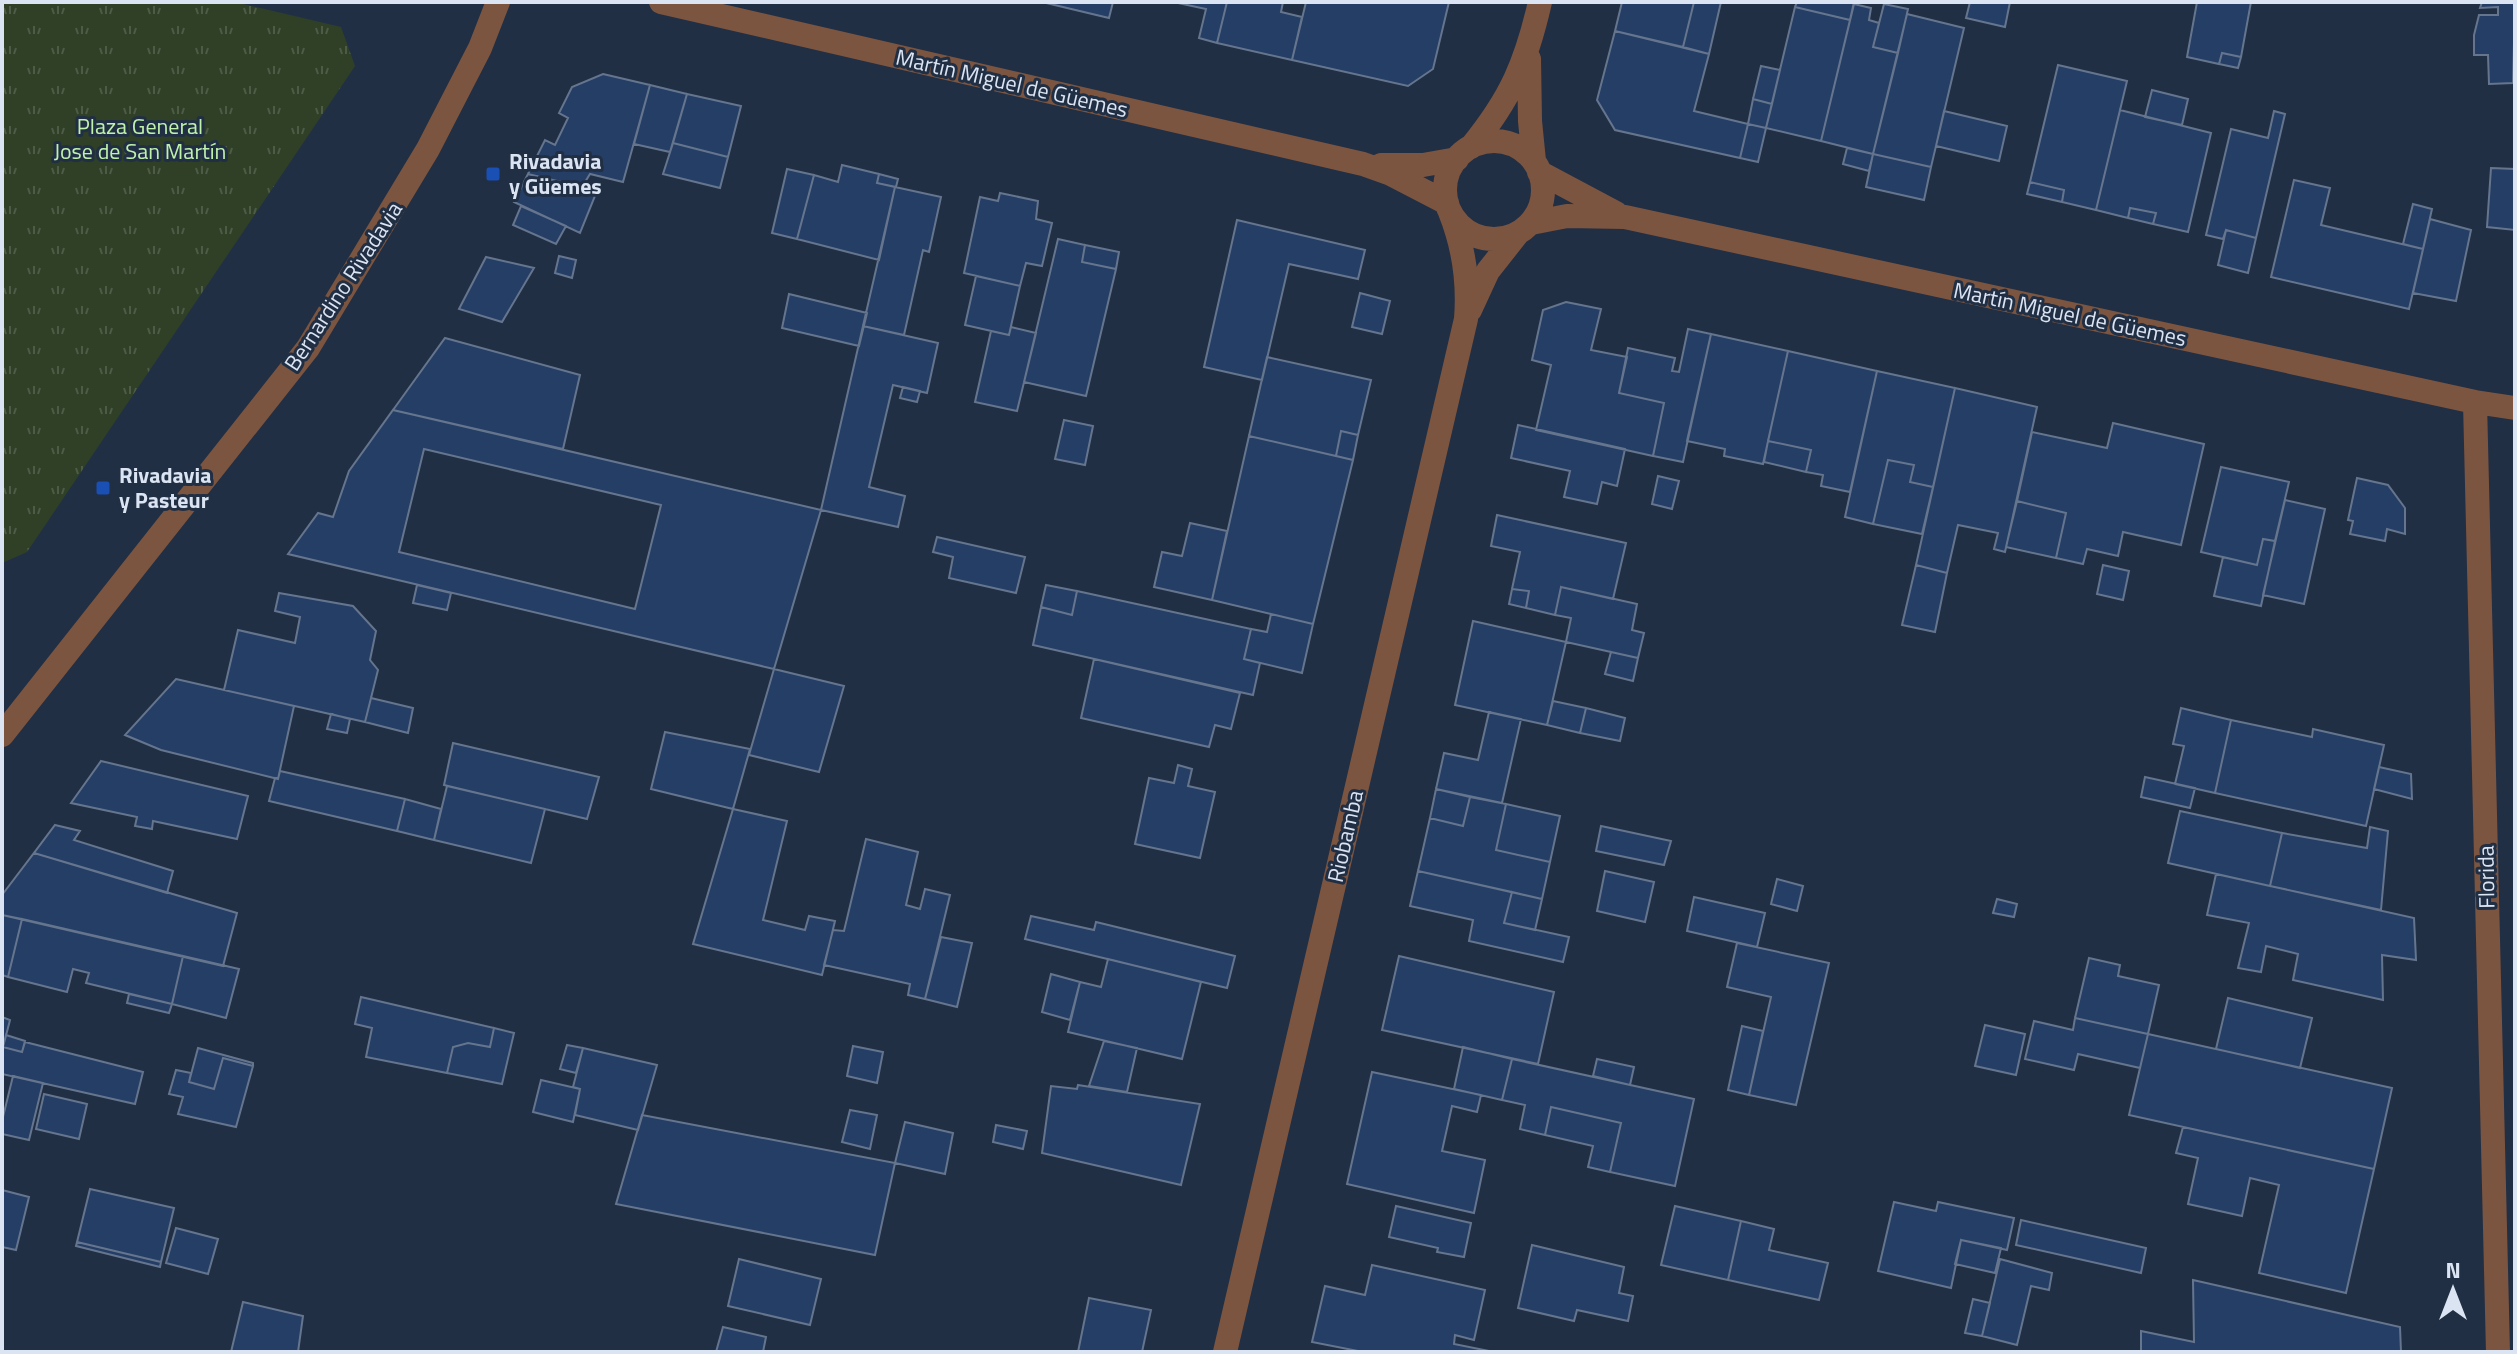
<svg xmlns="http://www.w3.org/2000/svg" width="2517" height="1354" font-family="'Titillium Web',sans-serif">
<defs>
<pattern id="park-tufts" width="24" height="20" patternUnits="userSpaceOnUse" patternTransform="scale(2)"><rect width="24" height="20" fill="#2f4027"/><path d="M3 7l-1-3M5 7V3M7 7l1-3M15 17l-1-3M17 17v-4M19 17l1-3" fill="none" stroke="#4d5b47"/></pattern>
</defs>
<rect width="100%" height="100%" fill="#212f44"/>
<path fill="url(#park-tufts)" d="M2 2H235L341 27 355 66 27 552 2 563Z"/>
<path fill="#253e65" stroke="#65758e" stroke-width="2" fill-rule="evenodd" d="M1042 2H1113L1109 18Z
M1227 2H1283L1281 12 1302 17 1292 60 1217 43Z
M1227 2 1217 43 1199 38 1206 9 1178 3Z
M1306 2H1449L1433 69 1408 86 1292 60Z
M1622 2H1694L1683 47 1615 31Z
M1694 2H1721L1709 54 1683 47Z
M1797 2H1854L1850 20 1795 7Z
M1970 2H2010L2005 27 1966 18Z
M2197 2H2251L2241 57 2222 53 2219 64 2187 57Z
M2482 2H2515L2513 83 2489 84 2488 55H2474V35L2479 15H2498V7L2480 8Z
M1854 4 1871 8 1869 20 1879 23 1873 47 1898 53 1873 154 1821 141Z
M1884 4 1908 9 1898 53 1873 47Z
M1795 7 1850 20 1821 141 1766 128Z
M1907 14 1964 28 1931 167 1873 154Z
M1615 31 1709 54 1694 111 1748 124 1740 158 1615 130 1597 100Z
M2222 53 2241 57 2238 68 2219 64Z
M2058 65 2127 81 2096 210 2062 202 2064 190 2030 182Z
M1761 66 1780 70 1772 104 1753 99Z
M603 74 650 85 623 182 590 174 582 187 528 174 545 140 555 145 568 118 559 113 572 87Z
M650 85 687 94 670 152 634 144Z
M2152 90 2188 99 2182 125 2145 117Z
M687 94 741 106 728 157 673 143Z
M1753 99 1772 104 1766 128 1748 124Z
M2120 110 2211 133 2188 232 2153 224 2156 213 2130 208 2128 218 2096 210Z
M1944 111 2007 126 1999 161 1936 146Z
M2274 111 2285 114 2256 238 2226 230 2223 239 2206 235 2231 129 2268 138Z
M1748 124 1766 128 1758 162 1740 158Z
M673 143 728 157 720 188 663 174Z
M1847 148 1873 154 1869 171 1843 164Z
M1873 154 1931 167 1924 200 1866 187Z
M842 165 879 174 877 183 895 187 879 260 797 239 814 175 838 182Z
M2491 168 2515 169V230L2487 227Z
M787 169 814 175 797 239 772 233Z
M528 174 597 191 580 233 514 202Z
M879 174 898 179 896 187 877 183Z
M2294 180 2330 188 2321 225 2423 249 2409 309 2271 277Z
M2030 182 2064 190 2062 202 2027 194Z
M895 187 941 197 929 252 923 250 904 335 863 326Z
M1000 193 1038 201 1036 219 1052 223 1042 266 1026 263 1020 286 964 273 980 197 998 201Z
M2413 204 2432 209 2423 249 2403 244Z
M521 206 566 226 556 244 513 225Z
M2130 208 2156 213 2153 224 2128 218Z
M2430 219 2471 230 2456 301 2413 293Z
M1237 220 1365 250 1358 279 1289 264 1262 380 1204 367Z
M2226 230 2256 238 2248 273 2218 265Z
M1058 239 1085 245 1082 262 1116 269 1086 396 1024 382Z
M1085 245 1119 252 1116 269 1082 262Z
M559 256 576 260 572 278 555 273Z
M486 257 534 268 502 322 459 309Z
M976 276 1020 286 1009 335 965 325Z
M1360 293 1390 301 1382 334 1352 327Z
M789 294 867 313 859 346 782 328Z
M1566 302 1601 309 1591 350 1627 357 1619 393 1664 403 1653 456 1536 430 1551 365 1532 360 1543 310Z
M863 326 938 343 927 393 893 385 869 487 905 496 898 527 821 510Z
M1011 327 1036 333 1017 411 975 402 991 331 1009 335Z
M1688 329 1711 334 1683 462 1653 456 1664 403 1619 393 1628 348 1675 358 1672 371 1679 372Z
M1711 334 1788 351 1763 464 1724 456 1725 449 1687 441Z
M445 338 580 375 563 449 393 410Z
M1788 351 1877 371 1850 492 1821 486 1823 475 1806 472 1811 450 1768 441Z
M1267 357 1371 380 1358 435 1341 431 1336 456 1249 436Z
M1877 371 1955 388 1933 487 1910 482 1914 465 1888 460 1873 524 1845 517Z
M903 387 920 391 917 402 900 398Z
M1955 388 2037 407 2005 552 1994 549 1998 533 1958 525 1947 573 1916 565Z
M393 410 821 510 774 669 288 554 318 513 333 517 349 471ZM424 449 661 505 635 609 399 552Z
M1064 420 1093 426 1085 465 1055 459Z
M2113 423 2204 444 2181 545 2123 532 2118 556 2087 549 2083 564 2056 558 2066 513 2017 501 2032 432 2107 448Z
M1518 425 1625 449 1617 486 1602 482 1597 504 1564 497 1570 471 1511 458Z
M1341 431 1358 435 1353 460 1336 456Z
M1249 436 1353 460 1313 624 1212 600Z
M1768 441 1811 450 1806 472 1764 462Z
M1888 460 1914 465 1910 482 1933 487 1922 534 1873 524Z
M2221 467 2289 482 2275 541 2263 539 2257 565 2201 552Z
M1658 476 1679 481 1672 509 1652 504Z
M2357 478 2388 485 2405 508V534L2387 529 2385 541 2350 534 2353 521 2348 520Z
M2285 500 2325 509 2304 604 2263 595Z
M2017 501 2066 513 2056 558 2006 547Z
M1497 515 1626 543 1613 599 1561 587 1555 615 1526 608 1529 591 1512 589 1520 552 1491 546Z
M1190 523 1227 531 1212 600 1154 587 1162 552 1182 556Z
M937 537 1025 557 1016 593 949 578 953 557 933 552Z
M2263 539 2275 541 2261 606 2214 596 2223 557 2257 565Z
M1916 565 1947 573 1935 632 1902 625Z
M2103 565 2129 571 2123 600 2097 594Z
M417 585 451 593 447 610 413 603Z
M1046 585 1077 591 1072 615 1041 607Z
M1561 587 1637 604 1632 630 1644 633 1638 658 1566 642 1571 618 1555 615Z
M1512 589 1529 591 1526 608 1509 604Z
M1077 591 1251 629 1244 659 1260 663 1253 695 1033 645 1041 607 1072 615Z
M279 593 353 606 376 631 370 660 378 670 365 722 224 690 238 630 295 643 300 617 275 611Z
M1271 614 1313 624 1302 673 1244 659 1251 629 1267 632Z
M1473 621 1566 642 1547 725 1455 705Z
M1611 652 1638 658 1633 681 1605 674Z
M1094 659 1240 693 1231 729 1215 725 1209 747 1081 718Z
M774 669 844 686 819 772 749 755Z
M176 679 294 706 278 779 161 750 125 735Z
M371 698 413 708 408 733 365 722Z
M1553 701 1586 708 1580 733 1547 725Z
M1586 708 1625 718 1620 741 1580 733Z
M2181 708 2231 720 2215 793 2175 784 2184 746 2173 744Z
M1489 712 1521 719 1502 803 1436 789 1444 753 1478 760Z
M331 714 350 719 347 733 327 729Z
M2231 720 2312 737 2313 729 2384 745 2366 826 2215 793Z
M665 732 750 749 733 809 651 789Z
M453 743 599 777 587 819 444 785Z
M101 761 248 796 237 839 153 821 152 829 135 826 137 817 71 803Z
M1178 765 1192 769 1188 786 1215 792 1200 858 1135 844 1149 778 1174 783Z
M2379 767 2411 774 2412 799 2374 789Z
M280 771 405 799 397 831 269 801 275 778 278 779Z
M2145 777 2195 788 2190 808 2141 797Z
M447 786 545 809 531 863 434 840Z
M1436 789 1470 797 1463 826 1430 818Z
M1470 797 1506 804 1496 850 1550 862 1542 899 1418 871 1430 818 1463 826Z
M405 799 441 809 434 840 397 831Z
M1506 804 1560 816 1550 862 1496 850Z
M733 809 787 821 763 920 805 930 809 916 835 921 822 975 693 944Z
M2180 811 2282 833 2270 886 2168 863Z
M55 825 80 831 74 840 173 871 167 893 34 853Z
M1601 826 1671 841 1664 865 1596 851Z
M2370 827 2388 831 2381 910 2270 886 2282 833 2367 848Z
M866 839 918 852 906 905 920 909 925 889 950 895 925 999 908 995 910 984 824 965 833 930 844 931Z
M34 853 237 913 223 966 2 915V895Z
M1418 871 1512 892 1504 923 1569 937 1563 962 1469 941 1473 920 1410 906Z
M1605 871 1654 882 1645 922 1597 911Z
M2216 874 2414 918 2416 960 2382 955 2383 1000 2293 980 2298 954 2266 946 2261 972 2238 968 2249 923 2207 915Z
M1777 879 1803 886 1797 911 1771 904Z
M1512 892 1542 899 1535 930 1504 923Z
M1694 897 1765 913 1757 947 1687 931Z
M1997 899 2017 904 2014 917 1993 913Z
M2 915 22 919 8 977 2 975Z
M1031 916 1094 930 1096 922 1235 956 1227 988 1025 939Z
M22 919 183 956 172 1004 86 983 89 973 73 969 67 992 8 977Z
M941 937 972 943 957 1007 925 999Z
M1737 943 1829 963 1796 1105 1749 1095 1771 997 1727 987Z
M183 956 239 969 226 1018 172 1004Z
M1399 956 1554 992 1538 1064 1382 1030Z
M2089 958 2120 965 2118 976 2159 985 2148 1034 2075 1018Z
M1108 959 1201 982 1182 1059 1068 1032 1080 982 1101 987Z
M1051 974 1080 982 1070 1020 1042 1012Z
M129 994 172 1004 169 1013 127 1003Z
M361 997 494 1028 490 1047 468 1043 453 1047 447 1073 366 1057 372 1028 355 1024Z
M2228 998 2312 1018 2300 1068 2216 1049Z
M2 1017 10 1020 3 1047 22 1052 25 1042 143 1072 135 1104 2 1074Z
M2075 1018 2148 1034 2140 1068 2078 1054 2074 1070 2025 1059 2034 1021 2073 1030Z
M1985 1025 2025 1034 2016 1075 1975 1066Z
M1742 1026 1763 1031 1749 1095 1728 1090Z
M494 1028 514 1033 502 1084 447 1073 453 1047 468 1043 490 1047Z
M2148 1034 2392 1088 2374 1169 2129 1115Z
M6 1035 25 1041 22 1052 3 1047Z
M1104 1041 1137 1048 1127 1092 1089 1086Z
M567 1045 583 1048 576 1073 560 1069Z
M853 1046 883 1052 877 1083 847 1076Z
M1463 1047 1512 1059 1502 1100 1454 1089Z
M198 1048 253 1063V1066L223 1058 214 1089 189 1082Z
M583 1048 657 1065 638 1130 575 1115 580 1089 573 1087Z
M223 1058 253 1066 236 1127 178 1114 183 1097 169 1094 176 1070 191 1073 189 1082 214 1089Z
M1512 1059 1694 1099 1675 1186 1610 1172 1621 1123 1551 1107 1545 1135 1520 1129 1525 1105 1502 1100Z
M1597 1059 1634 1067 1630 1085 1593 1076Z
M1372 1072 1481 1095 1477 1112 1452 1106 1442 1151 1485 1160 1474 1213 1347 1184Z
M13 1076 43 1083 29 1140 2 1134V1121Z
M541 1080 580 1089 573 1122 533 1112Z
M1078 1085 1200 1104 1181 1185 1042 1153 1051 1086 1077 1089Z
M44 1094 87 1104 79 1139 36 1129Z
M1551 1107 1621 1123 1610 1172 1588 1167 1593 1146 1545 1135Z
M850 1110 877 1115 870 1149 842 1142Z
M642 1115 895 1163 875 1255 616 1204Z
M905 1122 953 1133 945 1174 895 1163Z
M996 1125 1027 1131 1023 1149 993 1142Z
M2183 1127 2374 1169 2346 1293 2259 1273 2279 1185 2250 1178 2242 1216 2188 1204 2198 1158 2176 1153Z
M90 1189 174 1208 161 1262 77 1242Z
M2 1190 29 1197 16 1250 2 1247Z
M1894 1202 1936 1211 1938 1202 2014 1218 2007 1250 1961 1240 1951 1288 1878 1271Z
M1396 1206 1471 1223 1464 1257 1437 1252 1438 1248 1389 1237Z
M1675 1206 1741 1221 1728 1280 1661 1265Z
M2021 1220 2146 1248 2141 1273 2016 1245Z
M1741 1221 1774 1229 1769 1250 1828 1263 1819 1300 1728 1280Z
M176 1228 218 1239 208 1274 166 1263Z
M1961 1240 2001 1248 1995 1273 1955 1264Z
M77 1242 161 1262 160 1267 76 1246Z
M1532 1245 1624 1267 1619 1293 1633 1296 1628 1321 1577 1310 1574 1321 1518 1308Z
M739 1259 821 1279 810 1325 728 1306Z
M2000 1259 2052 1273 2049 1290 2031 1286 2017 1345 1982 1336Z
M1372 1265 1485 1290 1474 1340 1455 1335 1454 1344 1494 1352H1363L1312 1342 1325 1286 1365 1295Z
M2193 1280 2400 1327 2401 1352H2141V1331L2194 1342Z
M1089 1298 1151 1310 1142 1352H1078Z
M1973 1299 1990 1303 1982 1336 1965 1333Z
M243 1302 303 1316 298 1352H231Z
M723 1327 766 1337 763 1352H716Z"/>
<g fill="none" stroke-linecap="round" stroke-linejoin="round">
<path stroke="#7c5540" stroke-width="24" d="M661 2 1363 164 1391 174 1447 203
M1529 59 1530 121 1534 161
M1445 190a49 49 0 1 1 98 0a49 49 0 1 1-98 0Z
M1471 147C1511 98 1526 63 1540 2
M1381 165H1423L1457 159
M1539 172 1616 213
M1531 223 1567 216 1625 217 2475 402 2515 408
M1470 310 1488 271 1518 233
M2475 402 2498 1352
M2 735 308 348 428 149 480 48 498 2
M1225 1352 1466 319C1469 281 1464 247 1450 212"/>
</g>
<g fill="#1a4fb4" stroke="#212f44" stroke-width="3">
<rect x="485" y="166" width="16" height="16" rx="4"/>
<rect x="95" y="480" width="16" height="16" rx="4"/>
</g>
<g text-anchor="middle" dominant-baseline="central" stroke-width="6" stroke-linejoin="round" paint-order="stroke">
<g font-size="22" fill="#dbe4f2" stroke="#212f44">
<text transform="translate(1012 83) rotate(13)">Martín Miguel de Güemes</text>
<text transform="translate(343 286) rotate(-57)">Bernardino Rivadavia</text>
<text transform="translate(2070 314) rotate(12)">Martín Miguel de Güemes</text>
<text transform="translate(1345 836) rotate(-77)">Riobamba</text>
<text transform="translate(2486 877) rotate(-91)">Florida</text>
</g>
<g font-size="22" fill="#c1f2ac" stroke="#212f44">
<text x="140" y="126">Plaza General<tspan x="140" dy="25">Jose de San Martín</tspan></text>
</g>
<g font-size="22" font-weight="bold" fill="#dbe4f2" stroke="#212f44" text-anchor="start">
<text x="509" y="161">Rivadavia<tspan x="509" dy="25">y Güemes</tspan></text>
<text x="119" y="475">Rivadavia<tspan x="119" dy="25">y Pasteur</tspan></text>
</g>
</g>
<rect width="2517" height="1354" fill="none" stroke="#dbe4f2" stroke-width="8"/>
<g transform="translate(2453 1290)" stroke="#212f44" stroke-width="6" paint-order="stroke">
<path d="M0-6L14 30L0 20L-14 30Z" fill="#dbe4f2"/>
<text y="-12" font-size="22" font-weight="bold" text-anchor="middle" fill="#dbe4f2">N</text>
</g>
</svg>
